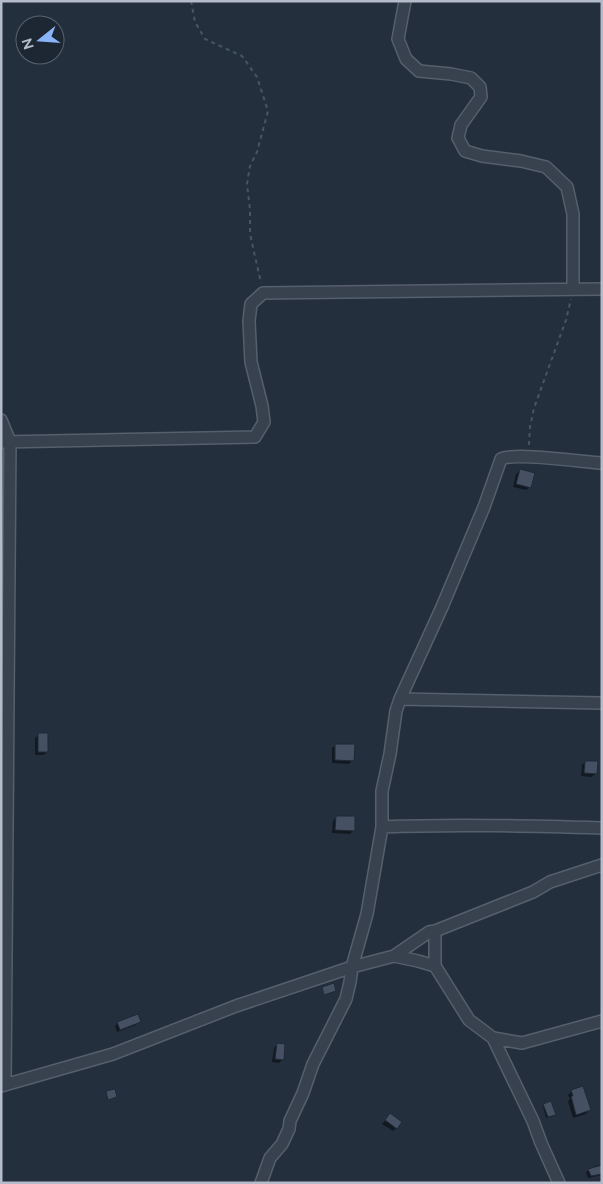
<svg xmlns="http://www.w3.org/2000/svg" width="603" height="1184" font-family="Raleway,sans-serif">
<rect width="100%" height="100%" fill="#242f3e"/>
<path fill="#0007" d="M520 471 530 487 526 490 513 487 516 474Z
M38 735 47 751 44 755H35V738Z
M336 745 353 760 349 764 332 763V748Z
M585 762 596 773 592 777 581 776 582 765Z
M336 817 354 830 350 834 332 833 333 821Z
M140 1021 136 1025 117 1032 115 1026 118 1023Z
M277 1045 283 1059 279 1063 272 1062 274 1048Z
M572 1091 589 1110 586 1114 573 1118 568 1101 570 1099 568 1095Z
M544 1105 553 1116 546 1118 543 1107Z
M390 1115 396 1128 393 1131 382 1124Z
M602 1164V1175L588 1178 586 1172 596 1166Z"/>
<path fill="#455162" stroke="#1f2835" d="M520 469 535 473 531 488 516 484Z
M38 733H48V752H38Z
M335 744H355L354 761 335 760Z
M585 761H598L597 774 584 773Z
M336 816H355V831L335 830Z
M334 983 336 991 324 995 322 987Z
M138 1014 141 1022 120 1030 117 1022Z
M277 1043 285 1044 284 1060 275 1059Z
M583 1086 591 1110 576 1115 571 1096H573L571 1090Z
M115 1089 117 1097 108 1100 106 1091Z
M551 1101 556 1115 548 1117 543 1104Z
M390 1113 402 1122 397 1129 385 1120Z
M602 1165V1174L591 1176 588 1169Z"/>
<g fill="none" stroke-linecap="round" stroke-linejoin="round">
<g stroke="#565f6c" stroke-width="14">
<path id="minor" d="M405 1 398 39 406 59 419 71 451 74 471 78 480 87 481 97 461 125 458 138 465 151 482 156 521 161 546 167 567 187 573 214V289
M1 420 10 442 5 1085
M1 442 255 437 264 422 262 406 251 362 249 321 251 304 263 293 602 289
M400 699 602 703
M382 827C455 824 529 826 602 828
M435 931V966L469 1020 493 1038 533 1121 541 1143 559 1183
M394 956 418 961 435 966
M493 1038 522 1043 602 1021
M1 1086 113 1054 236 1006 352 967 394 956 429 932 435 931 533 892 550 882 602 865
M261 1183 270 1158 282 1144 289 1129 290 1121 303 1093 313 1064 346 999 350 982 352 967 367 914 382 827V791L390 754 396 711 400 699 442 607 484 507 501 459C515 452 583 462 602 463"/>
</g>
<path stroke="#44595c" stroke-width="2" stroke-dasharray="4 4" stroke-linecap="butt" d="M191 1 195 22 205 39 242 56 257 77 268 111 257 152 250 166 247 184 250 210V234L261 283
M529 445 530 427 534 408 566 320 571 299"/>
<use href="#minor" stroke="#38414e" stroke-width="11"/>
</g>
<rect width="603" height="1184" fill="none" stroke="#b4bcc9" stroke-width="5"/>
<g transform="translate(40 40) rotate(253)"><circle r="24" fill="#1d2633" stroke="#59626f"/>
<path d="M0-4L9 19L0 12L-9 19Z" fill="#8ab4f8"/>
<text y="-8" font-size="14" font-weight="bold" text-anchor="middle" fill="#b4bcc9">N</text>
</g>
</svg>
